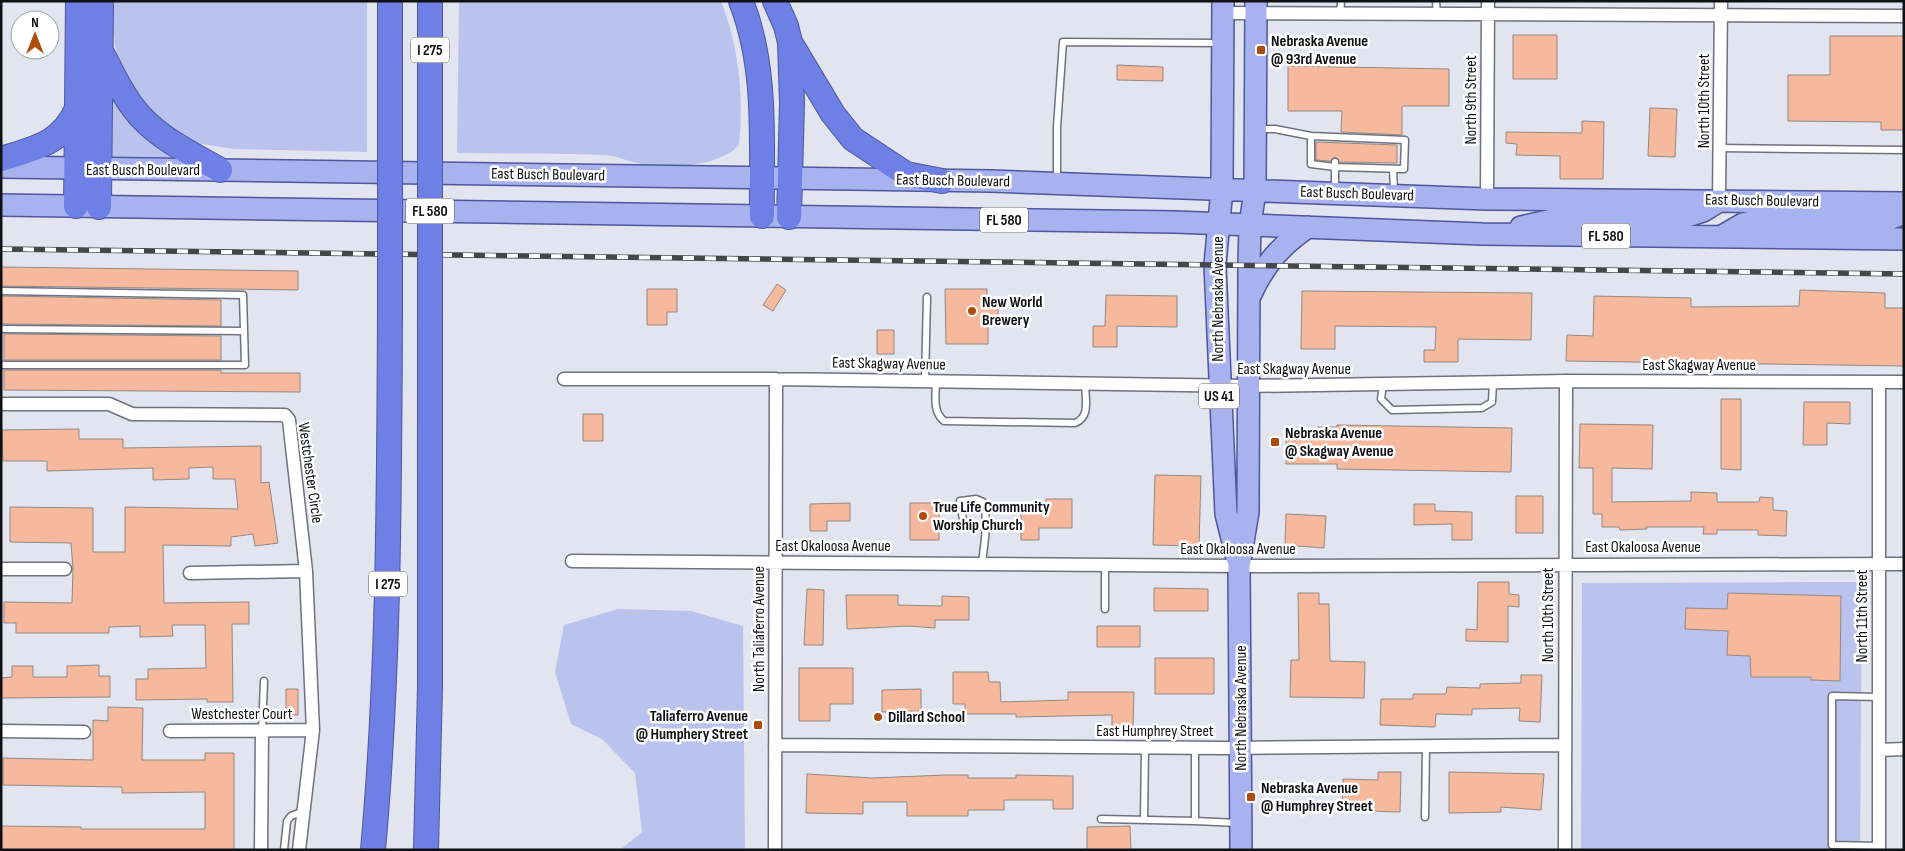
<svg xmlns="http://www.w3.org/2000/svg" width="1905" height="851" font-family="'Sofia Sans Condensed',sans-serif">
<rect width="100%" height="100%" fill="#e2e5f0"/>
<path fill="#b9c3ee" d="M111 1H367V152L234 149 196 143 149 115 125 77 115 46Z
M459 1H721C739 47 744 96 739 145 718 168 666 169 637 163 626 161 615 155 603 155 555 153 506 154 457 153Z
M108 73 181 157 111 158Z
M1849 582H1856L1861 587 1862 593 1860 850H1581L1582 583Z
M618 609 691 611 743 626 745 850H620L642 832 635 773 602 739 571 724 555 672 564 625Z"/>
<path fill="#f6b99d" stroke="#938883" d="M1513 35H1557V79H1513Z
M1830 36H1904V130H1881V122L1788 121V75H1830Z
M1117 65 1163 67V81L1117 80Z
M1288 66 1449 69V106H1402V135L1341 132 1342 111H1288Z
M1650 108 1677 109 1675 157 1648 156Z
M1582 121 1604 122 1603 179H1560V156L1516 155 1517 144 1506 143V132L1582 133Z
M1316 142 1397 145V163L1340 162 1335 157 1330 161 1316 160Z
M1 267 298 271V290L1 286Z
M777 284 786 290 773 311 763 305Z
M647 289H677V312H667V325H647Z
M945 289H987V300L998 299V322H988V344H946Z
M1800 290 1885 293V308H1904V366L1566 361 1567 335 1593 336 1594 296 1691 298V307L1799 306Z
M1302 291 1532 293 1531 340 1458 339V362H1424V350H1435L1436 327 1335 326V349H1301Z
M1106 295 1177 296V327L1117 326V347H1093V326H1105Z
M1 296 221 300V326L4 324 1 322Z
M877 330H894V354H877Z
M4 334 221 336V360H4Z
M4 370H221V373H300V392L4 390Z
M1721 399H1741V470L1721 469Z
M1804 402H1850V424L1827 423V445H1803Z
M583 414H603V441H583Z
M1580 424 1653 425 1652 469 1612 468V502L1691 501V492L1717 493V502H1759L1760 497 1773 498V510L1787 511 1786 536 1758 535V530H1717V534H1703L1704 527H1646L1647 529 1620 530 1619 527H1602V514H1593V468H1579Z
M1337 425 1512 428 1511 472 1337 469V464H1286V440L1318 439V427H1337Z
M79 429V439H123V448L261 446V483L269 482 278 543 255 546 253 534 231 537V546L163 545 164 603 249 602V624H232L233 702H207V699L136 700V679H148V669L206 668 205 625H172L173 636 140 637V626L109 627V633H16V623H4V602L72 603 73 569 71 543 10 542V507L93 508V552H125V507L238 509 235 479H213V467L189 468V479L153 480V468L47 471V461H3L2 430Z
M1155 475 1201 476 1199 546 1153 545Z
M1516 496H1543V533H1516Z
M1046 499H1072V528H1039V540H1021V512H1046Z
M850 503V521H827V531H810V504Z
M910 503H939V540H910Z
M1414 504H1435V511L1472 512V540H1452V524L1414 525Z
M1286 514 1326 516 1324 548 1285 545Z
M1478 582H1509V594L1519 595V607L1508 606V642L1466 641V629L1477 630Z
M1154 588 1208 589V611H1154Z
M807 589 824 590 823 645H804Z
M1298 593H1319V604H1329L1330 661 1365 662 1364 698 1290 697 1291 660H1299Z
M1728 593 1841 596 1840 681 1811 680V677H1751L1750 656 1727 655 1728 631 1685 629 1686 608 1727 609Z
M846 595H898V605L942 606V596L969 597V620H935V628L909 626 847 629Z
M1097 626H1140V647H1097Z
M1155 658H1214V694H1155Z
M99 665V676H110V697L1 698V678L12 677V666H33V677H67V666Z
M799 668H853V704H830V721H799Z
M953 672H988L989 682H1000L1001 702 1068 700V692H1134L1133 727 1112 726V715L1016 717V714H965V704H953Z
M1521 675H1542L1540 722 1519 721 1520 708 1472 709V715L1436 714 1435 727 1380 725 1381 699H1413V694H1446L1447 687 1480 688V684L1521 683Z
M286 689H298V715H286Z
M921 689V711L882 712V690Z
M108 707 143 708 142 760H205V753H234V850H1V826L81 827V829H205V792L122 793V787L3 785V758L93 760V720L108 721Z
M1378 772H1401L1400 812 1342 810 1343 779 1378 780Z
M1449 772 1544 774 1541 810 1501 807V812L1449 813Z
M807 774 872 778 945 775H968V778H1016V775L1073 776V809H1053V800H1004V810H968V816H907V802H863V814L806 813Z
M1130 826 1131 850H1087V827Z"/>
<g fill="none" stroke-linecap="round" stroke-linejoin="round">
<g stroke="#6f717b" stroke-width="9">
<path id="service" d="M1436 1 1437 15
M1340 14 1341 1
M1260 129H1275L1311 136V164L1335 167 1404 169 1405 140 1311 136
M1720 148 1904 150
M1335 162V190
M1393 169 1394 192
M1057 180V127L1063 42 1219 43
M1 291 243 295 245 365H1
M1 329 244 331
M925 381 927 297
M936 381C936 395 932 411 944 421L1075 423C1091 417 1085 398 1085 383
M1383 384 1381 399 1392 410 1482 408 1492 402 1493 382
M982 563C984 545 989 520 983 502L976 499 960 501 963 520 966 523 985 527
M1105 609V565
M262 730 264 681
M1195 747V821L1238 823
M1425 817 1426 746
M1101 819 1195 821
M1144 820 1145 747
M1879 846 1832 845V696L1879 697
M284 850 287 821 291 816 304 811"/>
</g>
<g stroke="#6f717b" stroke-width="15">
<path id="minor" d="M1223 13 1904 16
M1487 199 1488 1
M1719 201 1721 1
M564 379H776L1248 386 1566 381 1904 382
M1 404H109L132 414 285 415 289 420 306 571 313 730 299 850
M572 561 1239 566 1904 564
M1 569H65
M190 573 306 571
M1 731 84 732
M170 731 313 730
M775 745 1226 748 1565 745
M1879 750 1904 749
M261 850 262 730
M775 850 776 379
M1565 850 1566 381
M1879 850V382"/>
</g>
<g stroke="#4d589c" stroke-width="24">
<path id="primary" d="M1223 1 1222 189 1215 265 1226 514 1237 558
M1 167 991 181 1487 199 1904 203
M1 205 1175 222 1482 234 1904 239
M1521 227 1557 219H1678L1703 211 1716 203
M1724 235 1743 224 1761 219H1889L1904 213
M1251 294C1264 265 1281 245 1308 227
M1241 850 1239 566 1248 512 1249 266 1250 225 1255 191 1256 1"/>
</g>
<g stroke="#4d589c" stroke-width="26">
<path id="motorway" d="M390 1V98
M741 1C768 70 761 144 762 216
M775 1 786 26 790 42 792 103 789 217
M791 44 833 114 853 139 906 174 942 181
M102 53C113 75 124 98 140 116 162 140 192 154 220 170
M430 99V1
M1 159C36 148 61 144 77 109
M76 206 78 1
M99 207 101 1
M373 850C389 673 389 495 390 317
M426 850 430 687V316"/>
</g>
<use href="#service" stroke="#fff" stroke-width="6"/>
<use href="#minor" stroke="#fff" stroke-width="12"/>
<use href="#primary" stroke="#a8b2ef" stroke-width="21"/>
<use href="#motorway" stroke="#6e7fe5" stroke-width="24"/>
<g stroke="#44464b" stroke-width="5.5">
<path id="rail" d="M1 249 1904 274"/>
</g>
<use href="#rail" stroke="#fff" stroke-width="4" stroke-dasharray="11" stroke-linecap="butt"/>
<g stroke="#4d589c" stroke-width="26" stroke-linecap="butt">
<path id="motorway-bridge" d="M390 98V317
M430 316V99"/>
</g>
<use href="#motorway-bridge" stroke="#6e7fe5" stroke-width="24"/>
</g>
<g fill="#ad4c0d" stroke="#fff" stroke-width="2">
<rect x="1256" y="45" width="10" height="10" rx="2.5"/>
<circle cx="972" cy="311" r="5"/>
<rect x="1270" y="437" width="10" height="10" rx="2.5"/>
<circle cx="923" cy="516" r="5"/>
<circle cx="878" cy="717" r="5"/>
<rect x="753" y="720" width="10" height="10" rx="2.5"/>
<rect x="1246" y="792" width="10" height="10" rx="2.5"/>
</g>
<g text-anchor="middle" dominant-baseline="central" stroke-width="5" stroke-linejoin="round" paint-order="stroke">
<g fill="#fff" stroke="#58585a" stroke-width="1">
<rect x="411" y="37.5" width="38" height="25" rx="4"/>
<rect x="406" y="198.5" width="48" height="25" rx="4"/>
<rect x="980" y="207.5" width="48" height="25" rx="4"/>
<rect x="1582" y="223.5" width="48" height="25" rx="4"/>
<rect x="1199" y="383.5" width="40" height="25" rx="4"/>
<rect x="369" y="571.5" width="38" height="25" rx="4"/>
</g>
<g font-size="15" font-weight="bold" fill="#101114">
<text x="430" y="50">I 275</text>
<text x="430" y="211">FL 580</text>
<text x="1004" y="220">FL 580</text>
<text x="1606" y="236">FL 580</text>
<text x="1219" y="396">US 41</text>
<text x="388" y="584">I 275</text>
</g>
<g font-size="16" font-weight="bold" fill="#101114" stroke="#fff" text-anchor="start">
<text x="1271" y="41">Nebraska Avenue<tspan x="1271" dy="18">@ 93rd Avenue</tspan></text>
<text x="982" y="302">New World<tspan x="982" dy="18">Brewery</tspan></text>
<text x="1285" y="433">Nebraska Avenue<tspan x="1285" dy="18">@ Skagway Avenue</tspan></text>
<text x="933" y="507">True Life Community<tspan x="933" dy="18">Worship Church</tspan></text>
<text x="748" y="716" text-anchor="end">Taliaferro Avenue<tspan x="748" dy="18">@ Humphery Street</tspan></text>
<text x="888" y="717">Dillard School</text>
<text x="1261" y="788">Nebraska Avenue<tspan x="1261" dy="18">@ Humphrey Street</tspan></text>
</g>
<g font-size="16" fill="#101114" stroke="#fff">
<text transform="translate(1471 100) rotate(-90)">North 9th Street</text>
<text transform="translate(1704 101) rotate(-90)">North 10th Street</text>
<text x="143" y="170">East Busch Boulevard</text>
<text transform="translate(548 175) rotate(1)">East Busch Boulevard</text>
<text transform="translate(953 181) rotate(1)">East Busch Boulevard</text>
<text transform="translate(1357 194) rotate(2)">East Busch Boulevard</text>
<text transform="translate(1762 201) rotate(1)">East Busch Boulevard</text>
<text transform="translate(1218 299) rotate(-90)">North Nebraska Avenue</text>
<text transform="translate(889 364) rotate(1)">East Skagway Avenue</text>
<text x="1699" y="365">East Skagway Avenue</text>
<text x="1294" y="369">East Skagway Avenue</text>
<text transform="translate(310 473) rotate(82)">Westchester Circle</text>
<text x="833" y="546">East Okaloosa Avenue</text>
<text x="1643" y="547">East Okaloosa Avenue</text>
<text x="1238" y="549">East Okaloosa Avenue</text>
<text transform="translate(1548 615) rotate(-90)">North 10th Street</text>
<text transform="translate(1862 616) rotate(-90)">North 11th Street</text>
<text transform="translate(759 629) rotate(-90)">North Taliaferro Avenue</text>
<text transform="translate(1241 708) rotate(-90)">North Nebraska Avenue</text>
<text x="242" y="714">Westchester Court</text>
<text x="1155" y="731">East Humphrey Street</text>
</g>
</g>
<rect width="1905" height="851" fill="none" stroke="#101114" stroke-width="5"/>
<g transform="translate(35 35)"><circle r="24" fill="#ffffff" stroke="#9fa0a1"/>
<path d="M0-4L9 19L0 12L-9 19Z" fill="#ad4c0d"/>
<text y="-8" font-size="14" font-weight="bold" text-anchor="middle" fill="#101114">N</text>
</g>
</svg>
